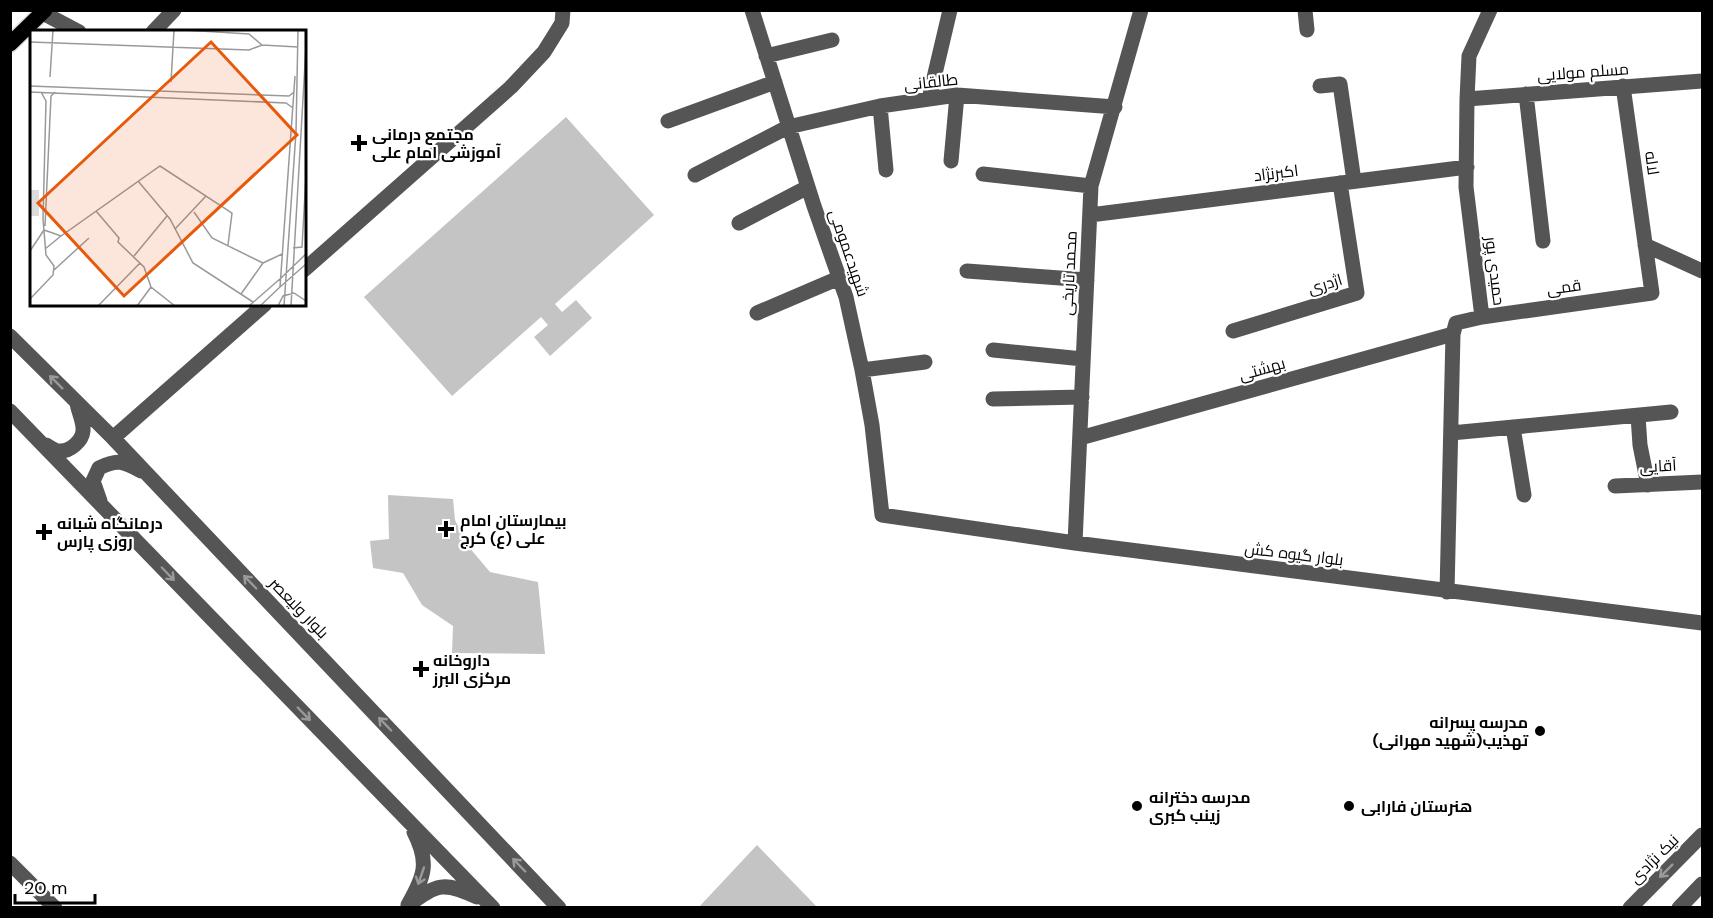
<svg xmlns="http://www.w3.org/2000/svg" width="1713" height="918" font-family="'DM Sans',Cairo,sans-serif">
<rect width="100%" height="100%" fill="#fff"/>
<path fill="#c4c4c4" d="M566 117 654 215 555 304 562 312 576 300 592 318 550 356 534 337 548 325 541 317 452 396 364 297Z
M388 495 453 499 455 520 468 546 490 572 538 582 545 654 452 653 453 626 422 605 403 573 373 568 370 541 389 539Z
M757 845 818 908H698Z"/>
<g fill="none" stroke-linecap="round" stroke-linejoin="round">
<g stroke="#dbdbdb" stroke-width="18">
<path id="major" d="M10 44 45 10"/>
</g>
<path stroke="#555" stroke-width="15" d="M752 10 814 206 846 297 862 370 872 425 882 515 1075 543 1702 623
M1305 10 1307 30
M43 13 79 32
M153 32 174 10
M766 56 832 40
M1320 86 1340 84 1354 181
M1526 94 1543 241
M929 99 950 10
M1467 99 1702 81
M880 106 886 170
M668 121 775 82
M951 161 957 95
M983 174 1091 186
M695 175 788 127 880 106 957 95 1115 107
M1090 215 1467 167
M739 223 808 187
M1645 245 1702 271
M304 270 511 87 544 52 562 23 563 10
M967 271 1087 280
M757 313 839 278
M1482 317 1652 293 1623 86
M1233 331 1357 293 1340 183
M10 336 113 438 559 908
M993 350 1083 359
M862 370 925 362
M993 399 1082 397
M10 411 493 908
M1638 416 1640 445 1648 485
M1513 427 1524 495
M1451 433 1671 412
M113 438 265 304
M1080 438 1453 334
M46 445C50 447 55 451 59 451 70 452 82 441 83 431 84 422 78 411 77 403
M1615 486 1702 482
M100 501 93 481 99 468C117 459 123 461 141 471
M1075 543 1091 186 1141 10
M1447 592 1453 334 1456 323 1482 317 1466 187 1467 99 1469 56 1490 10
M414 832C430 863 424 877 408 905 438 884 443 881 477 897
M10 863 55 908
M1630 908 1702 835
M1679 908 1702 884"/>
<use href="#major" stroke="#000" stroke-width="15"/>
</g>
<defs><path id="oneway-shaft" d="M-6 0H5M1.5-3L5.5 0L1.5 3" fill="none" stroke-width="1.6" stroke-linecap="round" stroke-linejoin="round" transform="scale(1.5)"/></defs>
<g stroke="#999">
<use href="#oneway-shaft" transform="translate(56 382) rotate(-135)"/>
<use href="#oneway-shaft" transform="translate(168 574) rotate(46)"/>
<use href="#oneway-shaft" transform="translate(250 582) rotate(-134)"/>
<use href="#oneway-shaft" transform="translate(304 714) rotate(46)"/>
<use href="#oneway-shaft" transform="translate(385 724) rotate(-134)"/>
<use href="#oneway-shaft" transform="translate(519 865) rotate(-134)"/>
<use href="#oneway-shaft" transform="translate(1666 871) rotate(135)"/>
<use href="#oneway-shaft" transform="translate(421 876) rotate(109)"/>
</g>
<g fill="#000" stroke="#fff" stroke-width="2">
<path d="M356 134h6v6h6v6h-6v6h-6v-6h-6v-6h6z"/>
<path d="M443 520h6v6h6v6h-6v6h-6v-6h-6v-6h6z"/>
<path d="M41 523h6v6h6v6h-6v6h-6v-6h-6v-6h6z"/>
<path d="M418 660h6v6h6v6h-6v6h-6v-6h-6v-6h6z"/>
<circle cx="1540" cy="731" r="6"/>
<circle cx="1137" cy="806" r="6"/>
<circle cx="1349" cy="806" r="6"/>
</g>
<g text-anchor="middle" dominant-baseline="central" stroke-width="4.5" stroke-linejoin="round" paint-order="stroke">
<g font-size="16" fill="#000" stroke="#fff">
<text transform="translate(1583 72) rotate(-4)">مسلم مولایی</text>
<text transform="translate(931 82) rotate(-6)">طالقانی</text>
<text transform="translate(1652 163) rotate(82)">لاله</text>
<text transform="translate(1276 173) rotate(-7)">اکبرنژاد</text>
<text transform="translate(849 253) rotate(71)">شهیدعمومی</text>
<text transform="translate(1495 271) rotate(83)">حمیدی پور</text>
<text transform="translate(1069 273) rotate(-87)">محمد تاریخی</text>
<text transform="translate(1325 284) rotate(-17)">اژدری</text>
<text transform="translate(1564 287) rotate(-8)">قمی</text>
<text transform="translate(1262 369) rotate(-16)">بهشتی</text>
<text transform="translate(1658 466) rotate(-3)">آقایی</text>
<text transform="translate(1294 554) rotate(7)">بلوار گیوه کش</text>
<text transform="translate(299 608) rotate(46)">بلوار ولیعصر</text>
<text transform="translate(1654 859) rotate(-45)">نیک نژادی</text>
</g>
<g font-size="16" font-weight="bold" fill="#000" stroke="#fff" text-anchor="start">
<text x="372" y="134">مجتمع درمانی<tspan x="372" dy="18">آموزشی امام علی</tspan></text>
<text x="460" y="520">بیمارستان امام<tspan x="460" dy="18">علی (ع) کرج</tspan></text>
<text x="57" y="523">درمانگاه شبانه<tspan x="57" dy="18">روزی پارس</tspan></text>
<text x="433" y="660">داروخانه<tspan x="433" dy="18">مرکزی البرز</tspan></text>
<text x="1528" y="722" text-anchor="end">مدرسه پسرانه<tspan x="1528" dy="18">تهذیب(شهید مهرانی)</tspan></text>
<text x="1149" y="797">مدرسه دخترانه<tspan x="1149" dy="18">زینب کبری</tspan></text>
<text x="1361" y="806">هنرستان فارابی</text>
</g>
</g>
<g transform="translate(30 30)">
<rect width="276" height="276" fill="#fff"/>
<path d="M0 160H9V186H0Z" fill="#dcdcdc"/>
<path fill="none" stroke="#999" stroke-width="1.5" d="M154 0 219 4 232 15M0 12 219 20 232 15 268 17M20 47 23 0M141 52 144 0M0 56 259 66 264 62M0 62 256 73 263 78M108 151 140 189 163 233 223 272M66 181 89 208 88 212 114 237 121 257 145 276M164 182 182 208 233 233M15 196 21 66 25 62M145 199 176 166M263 218 272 217 276 146M15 219 31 206M0 221 14 200 31 206 130 136 202 183 198 215M104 226 137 186M233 233 252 224M24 240 59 208M251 248 276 224M250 257 276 234M211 264 233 233M0 269 23 245 24 236 16 225 13 189 16 71 11 62M68 276 110 233M107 276 121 257M219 276 251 248M230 276 250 257 265 46M248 276 253 266 264 263 276 271M254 276 266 102 268 0M261 276 276 17"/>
<path fill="#e8590c" fill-opacity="0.15" stroke="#e8590c" stroke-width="3" d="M181 12 267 105 94 266 8 173Z"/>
<rect width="276" height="276" fill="none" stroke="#000" stroke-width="3"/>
</g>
<rect width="1713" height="918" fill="none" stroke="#000000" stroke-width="24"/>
<path d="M15 894v9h80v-9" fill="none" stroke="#000000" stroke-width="3"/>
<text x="24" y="894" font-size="18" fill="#000000" stroke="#ffffff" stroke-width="4.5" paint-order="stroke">20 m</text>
</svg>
